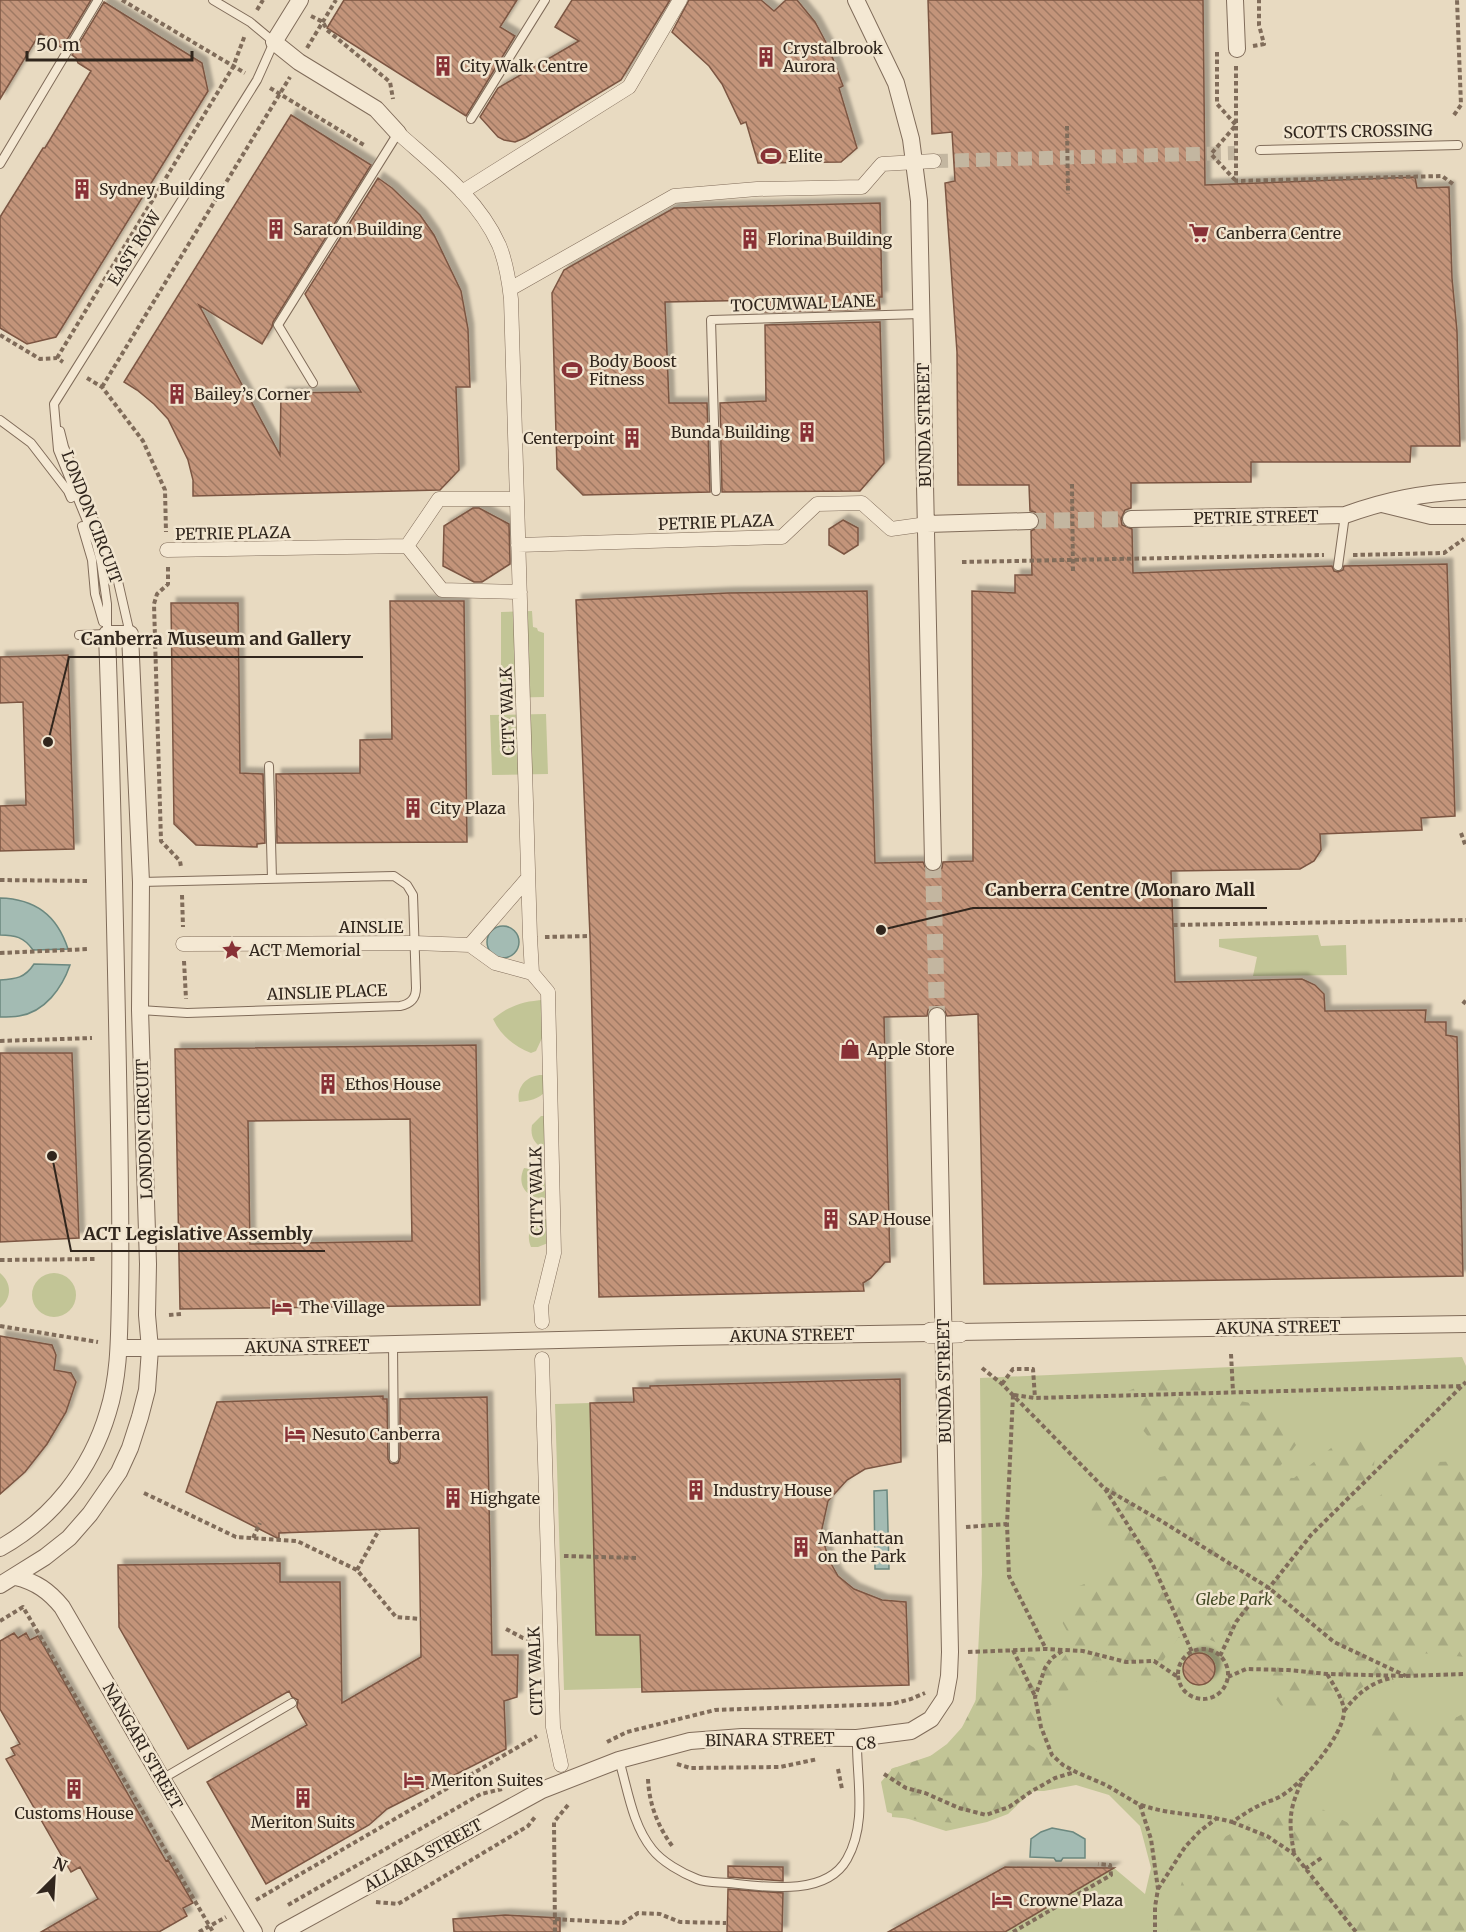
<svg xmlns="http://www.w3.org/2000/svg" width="1466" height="1932" font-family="Merriweather,serif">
<defs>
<pattern id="forest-firs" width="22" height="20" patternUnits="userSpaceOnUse" patternTransform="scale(1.5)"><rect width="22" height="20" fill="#c2c596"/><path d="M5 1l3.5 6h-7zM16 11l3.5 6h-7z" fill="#a7a981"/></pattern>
<pattern id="building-back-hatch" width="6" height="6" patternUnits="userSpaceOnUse" patternTransform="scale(1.5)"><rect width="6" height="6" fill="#c3947a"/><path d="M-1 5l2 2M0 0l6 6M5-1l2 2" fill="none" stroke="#9f7963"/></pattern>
<filter id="shadow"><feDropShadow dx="5.5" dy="-5.5" stdDeviation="1.5" flood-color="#0004"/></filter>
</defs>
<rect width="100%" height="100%" fill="#e8dac1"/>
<path fill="#c2c596" d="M532 611 533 627 537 628 538 631 544 633V697L501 698V612Z
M546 714 548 774 492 775 490 715Z
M1318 935 1321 946 1346 945 1347 975 1253 976 1257 957 1219 947V939Z
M544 1000 543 1036 536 1051 531 1053C514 1046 501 1036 493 1019 509 1006 523 1001 544 1000Z
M542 1075 546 1076V1091C539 1099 529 1101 519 1102 516 1087 527 1075 542 1075Z
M541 1116H546V1146L543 1149C534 1143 530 1136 532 1125Z
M524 1168C542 1169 549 1182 545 1198 527 1199 516 1185 524 1168Z
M546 1219 550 1220 548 1243 538 1247H531C525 1233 532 1222 546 1219Z
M32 1295a22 22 0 1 1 44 0a22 22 0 1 1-44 0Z
M0 1273C12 1283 12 1298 0 1308Z
M1462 1357 1466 1366V1932H1005L1114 1868 1145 1894 1151 1868 1140 1826 1109 1795 1076 1785 1044 1791H1032L1008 1814 987 1822 946 1831 887 1812 881 1782 893 1768 922 1762 947 1744 975 1713 982 1574 980 1378Z
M590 1403 594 1552 638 1551 641 1688 564 1690 555 1404Z"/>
<path fill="url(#forest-firs)" d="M1160 1377 1204 1380 1234 1400 1274 1407 1296 1445 1272 1477 1294 1478 1336 1444 1376 1440 1373 1479 1343 1506V1515L1378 1497 1402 1480 1436 1462 1466 1461V1657L1420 1653 1422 1680 1367 1684 1318 1718 1282 1707 1241 1653 1201 1636 1178 1638 1152 1677 1122 1674 1063 1692 1020 1739 1046 1755 1059 1775 1009 1807 954 1823 892 1817 891 1769 951 1749 984 1684 1003 1662 1027 1656 1060 1662 1074 1644 1062 1622 1074 1588 1118 1571 1123 1555 1089 1507 1112 1484 1143 1481 1178 1473 1137 1423 1126 1392Z
M1392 1708 1406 1726 1457 1717 1466 1712V1932H1167L1186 1868 1217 1841 1255 1821 1288 1816 1320 1808 1367 1833 1379 1814 1397 1762 1365 1736 1373 1715Z"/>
<path fill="#a3bbb3" stroke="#6b887f" stroke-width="1.5" d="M0 898C35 899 57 915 68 949L33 950C24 937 15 935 0 935Z
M487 942a16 16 0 1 1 32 0a16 16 0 1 1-32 0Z
M34 964 70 965C62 988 45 1012 19 1016 13 1017 6 1017 0 1017V980C16 979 25 978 34 964Z
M887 1490 889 1569H875L874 1491Z
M1052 1828 1073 1832 1085 1839V1858H1063L1061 1861H1056L1054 1858 1030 1857 1031 1839 1041 1832Z"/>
<path fill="url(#building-back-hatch)" stroke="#7c5643" stroke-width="1.5" fill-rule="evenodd" filter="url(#shadow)" d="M0 0H91L62 48 40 33 0 99Z
M344 0H517L500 27 515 36 466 116 327 28Z
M572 0H670L621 80 525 138 515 142 504 140 498 137 480 117 498 88 579 41 555 27Z
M689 0H761L774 11 786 0H797L815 22 829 48 843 86 839 88 857 148 841 162 758 163 746 122 741 124 722 84 709 66 672 32Z
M928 0H1203L1205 185 1415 177 1417 188 1449 187 1452 278 1457 331 1460 446H1411L1410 462H1251V482L1131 483V508L1125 510 1121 519 1122 525 1132 529 1133 573 1332 566 1334 571 1338 572 1343 570 1344 566 1447 564 1455 816 1421 818 1422 830 1320 834 1321 850 1314 861 1300 869 1171 871 1175 982 1302 979 1315 985 1324 994 1325 1011 1426 1010 1425 1022H1446V1035L1457 1037 1463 1276 984 1284 978 1014 947 1016 943 1007 936 1006 928 1010 927 1016 884 1017 890 1262H885L871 1278 863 1283 864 1291 599 1297 590 936 576 600 728 593 867 591 875 863 923 862 927 871 934 872 942 868 943 862 973 861 972 591 1015 593V575H1032L1031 531 1039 526 1040 520 1035 512 1030 511 1029 485H958L957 352 945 183 955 181 952 132 932 134Z
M104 2 202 63 208 91 56 337 27 344 0 328V217L43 148H45L91 71 78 63 76 58 72 55Z
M291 115 371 165 273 322 272 327 262 344 199 305 280 455 281 393 361 392 305 294 378 178 392 188 420 215 434 235 461 291 468 329 470 387H456L459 470 440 490 193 496V480L188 460 168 419 154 404 137 390 124 382Z
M880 203 882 297H879L880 309 765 312V300L665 302 669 403H707L710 492 583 495 557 469 552 293 564 270 674 208Z
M880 322 884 463 860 491 722 492 720 403 766 401 765 325Z
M473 508H479L509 524 510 564 482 582H474L443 566 444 526Z
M843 520 858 528V545L844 554 829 545V529Z
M390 601H464L467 842 277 843 276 774 360 773V740L392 739Z
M171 603H238L240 773 263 774 265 843 257 844V847L196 845 174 824Z
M68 655 74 849 0 851V806L26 805 23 702 0 703V657Z
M476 1045 480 1305 180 1309 175 1049ZM410 1119 412 1241 250 1244 248 1121Z
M0 1053H72L79 1238 0 1242Z
M0 1336 52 1345 56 1355 54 1370 71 1373 76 1382 66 1412 47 1444 25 1472 0 1494Z
M900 1379 901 1462 865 1469 847 1480 828 1501 821 1533 829 1560 838 1576 854 1589 882 1600 906 1602 909 1685 642 1692 640 1635H596L590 1403 634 1402 633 1388H650V1386Z
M383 1396V1399H387L388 1459 390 1463 393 1464 398 1463 400 1458V1399L487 1397 492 1655H518L517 1697 504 1701 506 1749 387 1809 369 1825 266 1884 207 1782 307 1725 297 1707 298 1700 292 1697 289 1691 188 1749 119 1627 118 1565 280 1563V1582H340L342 1703 421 1657 419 1528 279 1533V1539L186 1492 217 1402Z
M14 1633 18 1638 26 1633 30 1640 38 1636 166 1861 168 1860 193 1903 183 1908 187 1916 159 1932H41L98 1899 80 1867 71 1872 6 1759 15 1755 11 1748 20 1744 0 1709V1641Z
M1183 1669a16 16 0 1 1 32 0a16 16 0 1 1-32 0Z
M728 1866 783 1867V1881L728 1877Z
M1005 1867 1114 1868 1005 1932H888Z
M728 1889 783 1893 782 1932H727Z
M505 1915 560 1918V1932H454L453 1919Z"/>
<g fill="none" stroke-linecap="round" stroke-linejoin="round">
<path stroke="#c3b6a0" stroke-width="14" stroke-dasharray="14 7" stroke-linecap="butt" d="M934 161 1235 153"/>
<path stroke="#c3b6a0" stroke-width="16" stroke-dasharray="16 8" stroke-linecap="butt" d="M1030 521 1131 519
M933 862 937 1016"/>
<g stroke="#806c5a" stroke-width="10">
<path id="service" d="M471 119 545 0
M1260 150 1458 145
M0 164 98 0
M313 383 278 325 398 133
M0 420 31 443 68 491 71 498
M60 431 64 447 117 577 130 634
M716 491 711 320 921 314
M82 526 92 560 95 594 103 622
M1338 566 1345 515
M107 634V604L101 562 96 543 58 450 54 404 257 80 274 42 250 22 213 0
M79 635 107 634
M269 766 272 879
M140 1010 187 1013 400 1006C410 1004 416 999 416 988L413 895 407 885 394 876 141 882
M393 1344 394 1458
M619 1760C628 1790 632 1824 652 1849 662 1862 682 1873 697 1879 707 1883 719 1882 729 1883 765 1887 826 1897 847 1859 868 1822 856 1778 857 1738
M162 1779 292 1703"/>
</g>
<g stroke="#806c5a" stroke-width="15">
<path id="pedestrian" d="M398 133C435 166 478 198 499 245 506 262 509 281 511 299L530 937 532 973 548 992 554 1253 541 1306 542 1322
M462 192 629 87 680 0
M510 289 674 196 757 189 862 187 882 164 934 161
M518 545 782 537 817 504 862 503 891 529 927 524
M407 546 442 590 520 592
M167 550 407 546 439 499H517
M183 944 414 943 470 945 528 878
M470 945 495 963 532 973
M542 1359 553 1727 561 1765"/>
</g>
<g stroke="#806c5a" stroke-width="18">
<path id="minor" d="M300 0 274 42 299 62 376 109 398 133
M856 0 896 83 911 139 919 201 933 862
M1235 0 1237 49
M1382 504 1431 516H1466
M1131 519 1345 515C1387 500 1422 493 1466 491
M927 524 1030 521
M959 1332 1466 1324
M119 1348 270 1347 681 1337 931 1333
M0 1548C52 1519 91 1470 108 1412 120 1374 119 1333 120 1293 121 1237 120 1181 119 1125 116 961 113 797 107 634H130L141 882 140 1010 148 1264 147 1315 150 1349 147 1390 140 1417 130 1448 119 1472 90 1514 69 1538 45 1557 0 1585
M16 1577C36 1582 49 1591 62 1607L162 1779 254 1932
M283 1932 542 1790 619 1760 690 1741 742 1737 857 1738 911 1731 931 1719 945 1698 949 1676 950 1652 937 1016"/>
</g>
<g stroke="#806c5a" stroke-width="22">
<path id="tertiary" d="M931 1333 959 1332"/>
</g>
<path stroke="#806c5a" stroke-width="4" stroke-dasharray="4.5 3" stroke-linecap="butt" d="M122 0 245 73
M257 10 263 0
M311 16 323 22 327 30 390 82 393 99
M1253 46 1264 44 1259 25V0
M307 48 336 0
M1217 52V104L1236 125 1211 154 1235 180
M1236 66V181L1442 176 1453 184
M270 88 364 145
M1454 115 1461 105 1457 0
M1067 126 1068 194
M0 335 40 359 57 358 63 362
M57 358 233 67 245 35
M87 378 102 387 143 441 165 490 166 532
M102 387 290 77
M1072 484 1073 574
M1353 555 1444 553 1464 539
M962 562 1324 555
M168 567V584L157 594 154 604 161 841 180 861 181 867
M1461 833 1466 847
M0 880 87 881
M182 895 183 927
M1173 925 1466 920
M545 937 590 936
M0 953 89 949
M184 961 186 999
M1463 1004 1466 1000
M0 1041 92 1038
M0 1260 97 1259
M169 1315 181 1314
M0 1326 98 1342
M1231 1354 1233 1392
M982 1368 1002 1384 1104 1488 1163 1522 1269 1588 1334 1642 1406 1676
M1002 1384 1013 1369H1033L1035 1398
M1013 1395 1007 1524 1009 1576 1046 1649
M1014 1395 1035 1398 1463 1386
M1105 1489 1152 1563 1192 1652
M144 1493 236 1537 297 1541 357 1570 396 1617 421 1619
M966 1527 1007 1524
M253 1538 260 1523
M564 1556 638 1558
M357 1570 379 1530
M0 1621 23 1607 213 1932
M506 1629 523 1638 533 1640
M1178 1674a25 25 0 1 1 50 0a25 25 0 1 1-50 0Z
M1013 1650 1035 1696
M1062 1651 1052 1658 1045 1668 1035 1697 1041 1727 1052 1755 1063 1765 1076 1772 1106 1785 1140 1805 1151 1839 1158 1889 1155 1907V1932
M968 1652 1046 1649 1083 1651 1126 1662 1154 1661 1178 1677
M1220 1656 1236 1622 1257 1595 1269 1588 1311 1535 1466 1382
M1228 1677 1246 1669 1288 1670 1327 1674 1406 1676 1466 1674
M1344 1711C1357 1694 1372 1681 1393 1678
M607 1742 627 1732 715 1710 892 1704 911 1699 925 1693
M677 1764 690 1768 780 1767 818 1759
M838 1769 842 1789
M884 1774 906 1788 925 1793 959 1808 986 1815 1009 1807 1032 1791 1055 1778 1075 1772
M648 1779C649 1804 658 1827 673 1847
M1141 1805C1173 1816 1201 1813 1232 1822 1241 1816 1250 1810 1260 1805 1266 1802 1274 1800 1281 1796 1301 1785 1343 1736 1344 1712 1344 1700 1333 1684 1327 1674
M1232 1822 1267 1836 1294 1854 1356 1932
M1294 1853C1288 1820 1289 1808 1304 1777
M1305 1869 1323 1857
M1158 1889 1185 1847 1200 1831 1217 1818
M256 1900 537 1736
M376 1902 398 1904 528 1826 535 1817
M288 1905 481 1794 502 1789
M555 1919 623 1923 638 1913 660 1914 680 1922 726 1923
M199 1932 226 1917
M555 1932 554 1822 568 1805
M1013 1932 1111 1875 1110 1865 1098 1864"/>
<use href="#service" stroke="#f4e8d3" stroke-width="8"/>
<use href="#pedestrian" stroke="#f4e8d3" stroke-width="14"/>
<use href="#minor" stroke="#f4e8d3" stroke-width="16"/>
<use href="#tertiary" stroke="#f4e8d3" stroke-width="21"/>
</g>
<defs>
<g id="building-bare" transform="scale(1.62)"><path d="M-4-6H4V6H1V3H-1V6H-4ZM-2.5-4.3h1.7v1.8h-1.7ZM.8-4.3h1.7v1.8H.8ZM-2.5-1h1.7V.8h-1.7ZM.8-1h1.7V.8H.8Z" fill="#883136" stroke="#f1e5cf" stroke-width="2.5" paint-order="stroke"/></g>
<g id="stadium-bare" transform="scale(1.62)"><path d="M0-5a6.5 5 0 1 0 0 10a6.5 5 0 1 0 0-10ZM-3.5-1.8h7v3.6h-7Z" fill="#883136" stroke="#f1e5cf" stroke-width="2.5" paint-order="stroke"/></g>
<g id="supermarket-bare" transform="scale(1.62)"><path d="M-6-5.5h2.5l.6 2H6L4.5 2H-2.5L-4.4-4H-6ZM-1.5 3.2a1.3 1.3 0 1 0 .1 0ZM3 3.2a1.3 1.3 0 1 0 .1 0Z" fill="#883136" stroke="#f1e5cf" stroke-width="2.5" paint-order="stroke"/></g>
<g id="sight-bare" transform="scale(1.62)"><path d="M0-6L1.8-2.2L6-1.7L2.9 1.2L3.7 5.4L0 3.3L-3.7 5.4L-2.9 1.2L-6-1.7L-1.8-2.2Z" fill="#883136" stroke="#f1e5cf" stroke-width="2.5" paint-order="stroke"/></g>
<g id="shop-bare" transform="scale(1.62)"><path d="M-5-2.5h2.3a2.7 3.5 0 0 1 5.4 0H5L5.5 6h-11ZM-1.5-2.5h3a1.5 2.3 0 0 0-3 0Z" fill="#883136" stroke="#f1e5cf" stroke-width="2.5" paint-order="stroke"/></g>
<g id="hotel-bare" transform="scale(1.62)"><path d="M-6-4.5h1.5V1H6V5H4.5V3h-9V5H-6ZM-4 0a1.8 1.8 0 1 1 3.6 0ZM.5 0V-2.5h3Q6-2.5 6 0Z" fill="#883136" stroke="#f1e5cf" stroke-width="2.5" paint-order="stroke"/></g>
</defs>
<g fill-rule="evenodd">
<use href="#building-bare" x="766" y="57"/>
<use href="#building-bare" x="443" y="66"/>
<use href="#stadium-bare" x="771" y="156"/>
<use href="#building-bare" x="82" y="189"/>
<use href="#building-bare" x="276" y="229"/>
<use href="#supermarket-bare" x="1199" y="233"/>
<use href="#building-bare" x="750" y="239"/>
<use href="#stadium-bare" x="572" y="370"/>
<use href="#building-bare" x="177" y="394"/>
<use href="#building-bare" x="807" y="432"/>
<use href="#building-bare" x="632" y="438"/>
<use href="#building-bare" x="413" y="808"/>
<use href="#sight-bare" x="232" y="950"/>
<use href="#shop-bare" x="850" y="1049"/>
<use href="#building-bare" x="328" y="1084"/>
<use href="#building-bare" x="831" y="1219"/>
<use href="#hotel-bare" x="282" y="1307"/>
<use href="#hotel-bare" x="295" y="1434"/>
<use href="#building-bare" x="696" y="1490"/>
<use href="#building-bare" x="453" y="1498"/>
<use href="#building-bare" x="801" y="1547"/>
<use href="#hotel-bare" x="414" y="1780"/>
<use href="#building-bare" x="74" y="1789"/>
<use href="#building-bare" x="303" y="1798"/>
<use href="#hotel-bare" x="1002" y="1900"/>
</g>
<g text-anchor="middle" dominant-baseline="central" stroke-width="5" stroke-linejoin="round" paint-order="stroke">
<g font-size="16" fill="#31261d" stroke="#f1e5cf" text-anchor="start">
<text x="783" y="48">Crystalbrook<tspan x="783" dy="18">Aurora</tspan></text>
<text x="460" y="66">City Walk Centre</text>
<text x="788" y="156">Elite</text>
<text x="99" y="189">Sydney Building</text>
<text x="293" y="229">Saraton Building</text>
<text x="1216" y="233">Canberra Centre</text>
<text x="767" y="239">Florina Building</text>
<text x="589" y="361">Body Boost<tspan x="589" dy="18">Fitness</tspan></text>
<text x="194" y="394">Bailey’s Corner</text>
<text x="790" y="432" text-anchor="end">Bunda Building</text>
<text x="615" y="438" text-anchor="end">Centerpoint</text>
<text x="430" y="808">City Plaza</text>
<text x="249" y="950">ACT Memorial</text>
<text x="867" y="1049">Apple Store</text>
<text x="345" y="1084">Ethos House</text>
<text x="848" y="1219">SAP House</text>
<text x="299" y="1307">The Village</text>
<text x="312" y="1434">Nesuto Canberra</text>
<text x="713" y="1490">Industry House</text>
<text x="470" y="1498">Highgate</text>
<text x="818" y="1538">Manhattan<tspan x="818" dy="18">on the Park</tspan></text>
<text x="431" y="1780">Meriton Suites</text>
<text x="74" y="1813" text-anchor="middle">Customs House</text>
<text x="303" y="1822" text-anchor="middle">Meriton Suits</text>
<text x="1019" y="1900">Crowne Plaza</text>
</g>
<g font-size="16" fill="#31261d" stroke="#f1e5cf">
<text transform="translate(1358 131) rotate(-1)">SCOTTS CROSSING</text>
<text transform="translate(134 248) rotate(-58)">EAST ROW</text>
<text transform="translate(803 303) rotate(-2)">TOCUMWAL LANE</text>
<text transform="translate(924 425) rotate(-91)">BUNDA STREET</text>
<text transform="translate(92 517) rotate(69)">LONDON CIRCUIT</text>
<text transform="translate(1256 517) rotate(-1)">PETRIE STREET</text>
<text transform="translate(716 522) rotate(-2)">PETRIE PLAZA</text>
<text transform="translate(233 533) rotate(-1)">PETRIE PLAZA</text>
<text transform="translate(507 711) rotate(-92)">CITY WALK</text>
<text x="371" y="927">AINSLIE</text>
<text transform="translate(327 992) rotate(-2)">AINSLIE PLACE</text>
<text transform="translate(144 1129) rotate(-92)">LONDON CIRCUIT</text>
<text transform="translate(536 1191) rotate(-91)">CITY WALK</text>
<text transform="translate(1278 1327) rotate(-1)">AKUNA STREET</text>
<text transform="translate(792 1335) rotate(-1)">AKUNA STREET</text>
<text transform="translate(307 1346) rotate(-1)">AKUNA STREET</text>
<text transform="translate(944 1381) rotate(-91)">BUNDA STREET</text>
<text transform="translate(535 1671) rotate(-92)">CITY WALK</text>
<text transform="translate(770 1739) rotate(-1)">BINARA STREET</text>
<text transform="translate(866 1743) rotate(-7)">C8</text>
<text transform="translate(143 1746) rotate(60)">NANGARI STREET</text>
<text transform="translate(423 1855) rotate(-29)">ALLARA STREET</text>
</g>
<g font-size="16" font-style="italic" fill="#444b26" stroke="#f1e5cf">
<text x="1234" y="1599">Glebe Park</text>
</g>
</g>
<path fill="none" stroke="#31261d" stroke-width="2" d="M48 742L69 657H363M881 930L973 908H1267M52 1156L71 1251H325"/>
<g fill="#31261d" stroke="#f1e5cf" stroke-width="2">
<circle cx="48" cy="742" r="6"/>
<circle cx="881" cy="930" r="6"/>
<circle cx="52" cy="1156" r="6"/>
</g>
<g font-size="18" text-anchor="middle" font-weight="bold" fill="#31261d" stroke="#f1e5cf" stroke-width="5" stroke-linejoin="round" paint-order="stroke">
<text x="216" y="645">Canberra Museum and Gallery</text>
<text x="1120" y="896">Canberra Centre (Monaro Mall</text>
<text x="198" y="1240">ACT Legislative Assembly</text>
</g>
<g transform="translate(54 1878) rotate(24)" stroke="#f1e5cf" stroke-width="4.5" paint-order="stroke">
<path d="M0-4.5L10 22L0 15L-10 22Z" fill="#31261d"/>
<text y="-9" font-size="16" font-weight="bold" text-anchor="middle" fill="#31261d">N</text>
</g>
<path d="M27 51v9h165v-9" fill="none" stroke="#31261d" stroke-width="3"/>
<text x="36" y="51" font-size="18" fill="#31261d" stroke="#f1e5cf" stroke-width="4.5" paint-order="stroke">50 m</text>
</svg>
